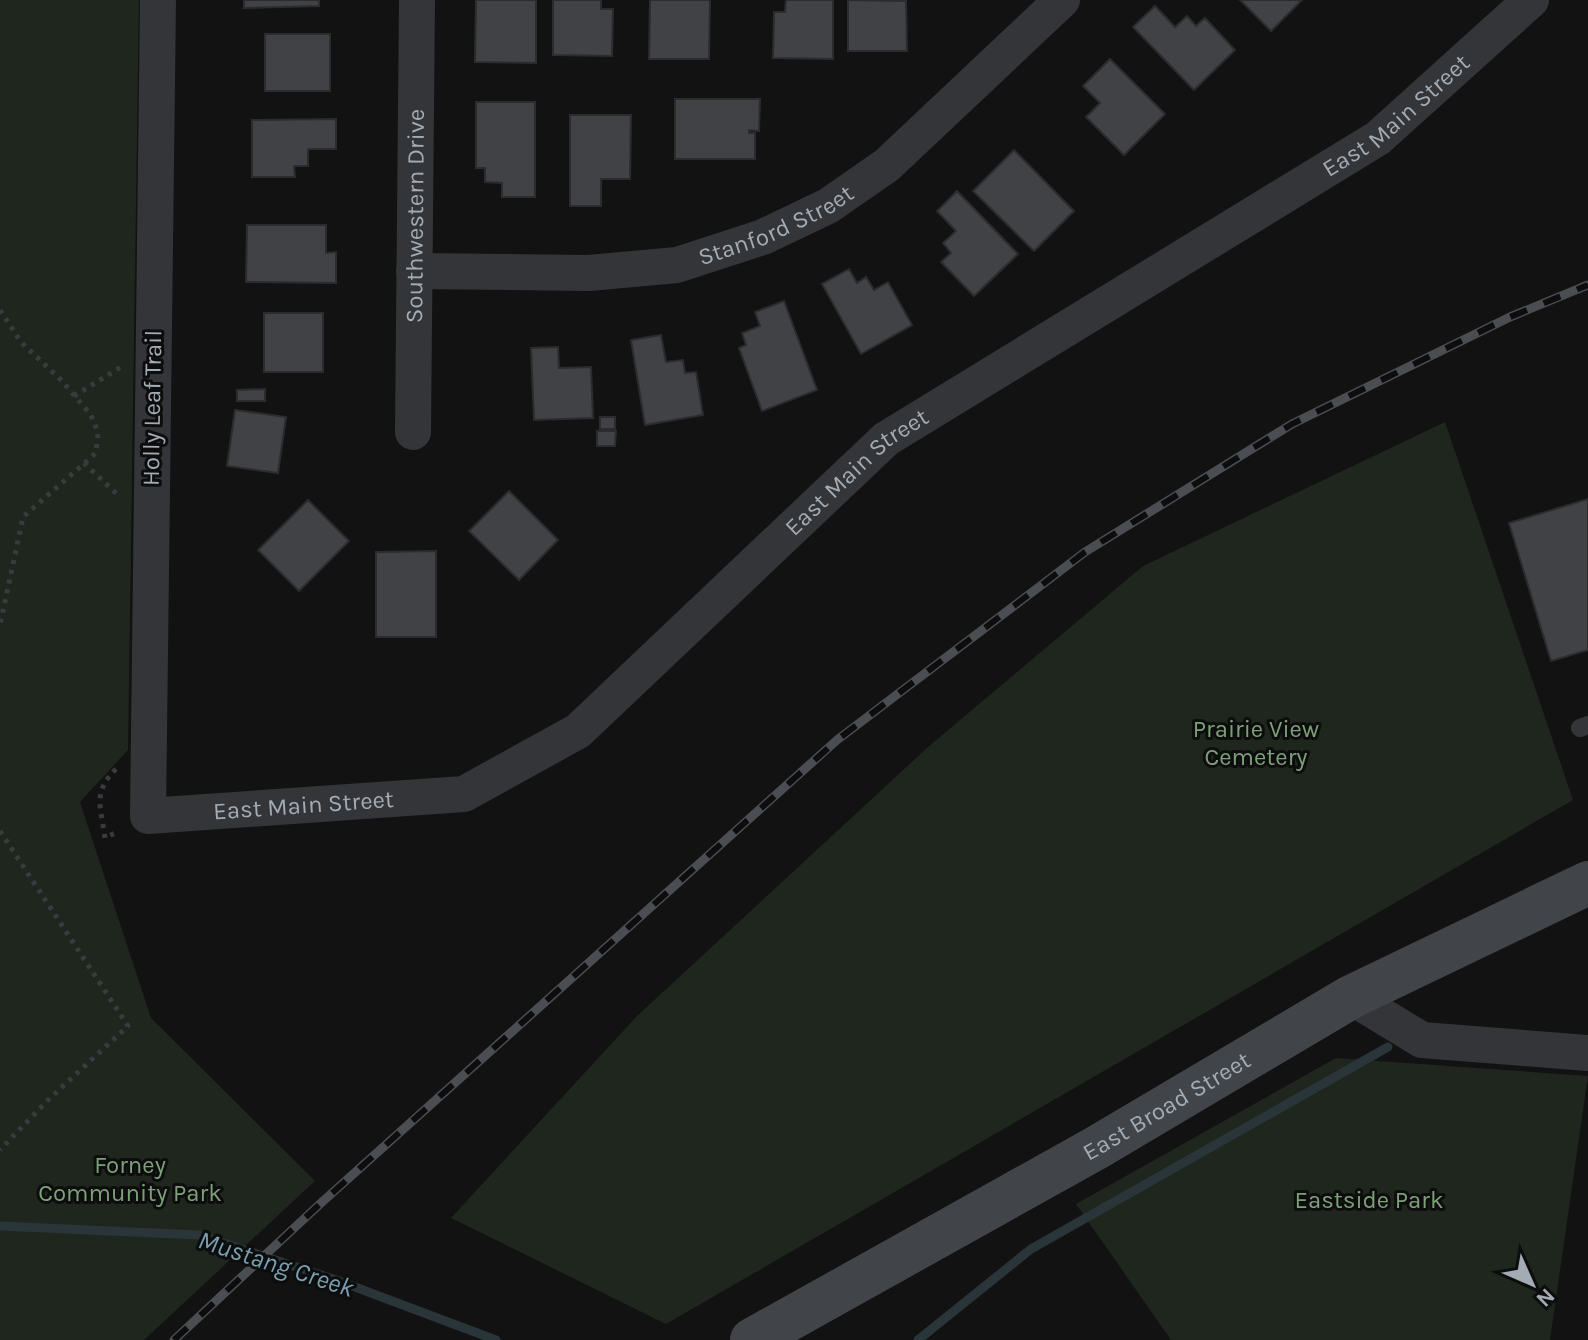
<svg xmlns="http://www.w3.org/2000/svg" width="1588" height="1340" font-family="Karla,sans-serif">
<rect width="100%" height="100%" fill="#121213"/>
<path fill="#1e261e" d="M0 0H139L128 750 80 802 151 1018 315 1181 144 1340H0Z
M1445 422 1573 800 666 1324 451 1218 636 1017 928 747 1143 566Z
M1336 1058 1588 1076 1550 1340H1171L1076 1204Z"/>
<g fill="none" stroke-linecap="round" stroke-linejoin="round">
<path stroke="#2a3539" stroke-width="9" d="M0 1226 199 1235 339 1281 496 1340
M918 1340 1031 1249 1388 1047"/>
</g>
<path fill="#414246" stroke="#2c2c2f" stroke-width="2" d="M244 0H319V6L244 8Z
M476 0H536V63L475 62Z
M553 0H601V9H613L612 56 553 55Z
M650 0H710L709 59H649Z
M786 0H833V59L773 58 774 12H785Z
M848 0 906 1 907 51H848Z
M1240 0H1302L1271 31Z
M1155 6 1175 27 1187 16 1196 26 1205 18 1235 50 1194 90 1133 27Z
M265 34H330V91H265Z
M1110 59 1165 114 1124 155 1086 117 1100 103 1083 86Z
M675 99H760L759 131 749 130V133H755V159H675Z
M476 102H535V197H502V183L485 182V168H476Z
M570 115H631L630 179H601V206H570Z
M336 119V149H308V166H294L295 177H252V120Z
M1014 150 1074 211 1034 251 973 191Z
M957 191 1018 254 974 296 941 262 951 253 943 243 956 231 937 211Z
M247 225H326V253L336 252V283L246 282Z
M849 269 857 283 866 277 874 290 888 282 912 325 861 354 822 284Z
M784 301 817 390 762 411 739 348 746 345 742 333 760 326 755 312Z
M264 313H323V372H264Z
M661 335 666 362 683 360 685 373 696 372 703 415 645 425 631 340Z
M558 347 559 368 591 367 593 418 534 420 531 348Z
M265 389V401H237V390Z
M235 410 286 417 278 473 227 466Z
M600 417H615V429H600Z
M597 431H616L615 446H597Z
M509 491 558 540 519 580 469 531Z
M1588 499V650L1551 661 1509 523Z
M308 500 349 541 299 591 258 550Z
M436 551V637H376V552Z"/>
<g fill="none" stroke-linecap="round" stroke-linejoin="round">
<path stroke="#393c3f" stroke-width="5" stroke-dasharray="4 6" stroke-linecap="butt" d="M0 310 21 342 62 381 91 415 98 433 96 453 23 517 0 625
M74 396 121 367
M84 463 120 497
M116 769C92 793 101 807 105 838L119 831
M0 831 128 1026 47 1101 0 1150"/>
<path stroke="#333538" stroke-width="18" d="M1580 728 1588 725"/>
<g stroke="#333538" stroke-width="36">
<path id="s1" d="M158 0 148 816 464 794 578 731 886 439 1378 138 1531 0"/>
<path id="s2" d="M414 271 589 273 677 265 763 237 828 206 887 165 1062 0"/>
<path id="s3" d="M413 432 417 0"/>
<path d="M1351 997 1422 1040 1588 1053"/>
</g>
<path stroke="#414448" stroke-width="44" id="s4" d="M752 1340 1096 1148 1351 997 1588 883"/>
<g stroke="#4a4d51" stroke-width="9">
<path id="rail" d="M174 1340 321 1203 837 740 1085 552 1292 424 1510 317 1588 285"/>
</g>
<use href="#rail" stroke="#0d0d0e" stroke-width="6" stroke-dasharray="18" stroke-linecap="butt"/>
</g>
<g text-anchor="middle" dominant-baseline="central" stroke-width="6" stroke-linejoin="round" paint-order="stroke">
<g font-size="24" fill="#a3abb4" stroke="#0d0d0e">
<text stroke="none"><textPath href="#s1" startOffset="2292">East Main Street</textPath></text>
<text stroke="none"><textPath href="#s3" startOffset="216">Southwestern Drive</textPath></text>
<text stroke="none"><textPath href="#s2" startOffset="370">Stanford Street</textPath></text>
<text transform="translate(152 408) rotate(-89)">Holly Leaf Trail</text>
<text stroke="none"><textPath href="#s1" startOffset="1644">East Main Street</textPath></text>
<text stroke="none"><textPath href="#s1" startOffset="972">East Main Street</textPath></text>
<text stroke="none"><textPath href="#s4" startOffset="476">East Broad Street</textPath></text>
</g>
<g font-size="24" fill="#7da079" stroke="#0d0d0e">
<text x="1256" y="729">Prairie View<tspan x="1256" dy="28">Cemetery</tspan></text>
<text x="130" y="1165">Forney<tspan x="130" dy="28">Community Park</tspan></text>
<text x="1369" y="1200">Eastside Park</text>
</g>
<g font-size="26" font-style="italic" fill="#799fb0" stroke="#0d0d0e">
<text transform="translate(276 1264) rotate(18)">Mustang Creek</text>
</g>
</g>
<g transform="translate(1532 1284) rotate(135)" stroke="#0d0d0e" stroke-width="6" paint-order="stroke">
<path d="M0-6L14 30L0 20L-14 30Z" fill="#a3abb4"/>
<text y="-12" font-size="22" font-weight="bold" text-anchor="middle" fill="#a3abb4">N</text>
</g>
</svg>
